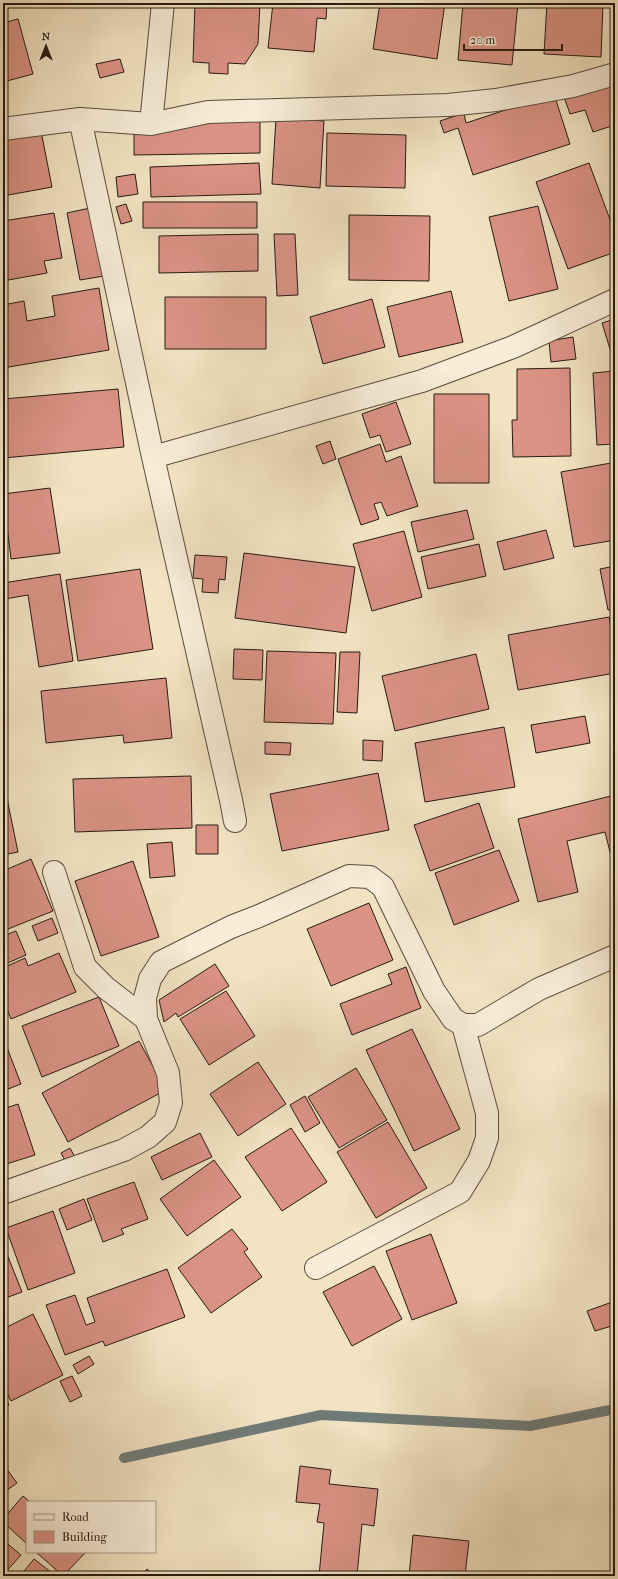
<svg xmlns="http://www.w3.org/2000/svg" width="618" height="1579" font-family="'IM FELL French Canon',serif">
<rect width="100%" height="100%" fill="#f2e4c3"/>
<filter id="stains"><feTurbulence type="fractalNoise" baseFrequency=".005" numOctaves="4"/><feColorMatrix values="0 0 0 0 .2 0 0 0 0 .09 0 0 0 0 .02 0 0 0 .5 -.17"/></filter>
<radialGradient id="worn" r=".72"><stop offset=".6" stop-color="#630" stop-opacity="0"/><stop offset="1" stop-color="#630" stop-opacity=".3"/></radialGradient>
<g fill="none" stroke-linecap="round" stroke-linejoin="round">
<path stroke="#6f7b78" stroke-width="10" d="M124 1458 321 1415 530 1426 615 1409"/>
</g>
<path fill="#db9386" stroke="#261a11" d="M195 3H260L258 44 245 64 228 63V74L209 73V63L193 62Z
M273 3H327L326 19 317 18 314 52 268 48Z
M380 3H445L437 59 373 49Z
M463 3H518L512 65 458 60Z
M547 3H603L601 57 544 54Z
M18 19 33 74 3 82V23Z
M120 59 124 72 100 78 96 64Z
M615 80V125L593 132 585 110 570 114 564 97Z
M554 94 570 144 473 175 458 128 444 133 440 121 464 113 466 123Z
M276 118 324 121 320 188 272 184Z
M260 121V153L134 155V123Z
M41 131 52 187 3 196V139Z
M327 133 406 135 405 188 326 186Z
M259 163 261 194 151 197 150 167Z
M589 163 615 233V252L568 269 536 182Z
M135 174 138 194 118 197 116 177Z
M143 202H257V228H143Z
M126 204 132 221 121 224 116 207Z
M538 206 558 289 509 301 489 217Z
M90 208 104 276 80 280 67 213Z
M54 213 62 258 44 261 47 273 3 281V221Z
M349 215 430 216 429 281 349 280Z
M258 234V271L159 273V236Z
M274 234H295L298 295 277 296Z
M99 288 109 350 3 368V305L24 301 27 321 55 316 52 296Z
M451 291 463 342 399 357 387 307Z
M165 297H266V349H165Z
M372 299 385 347 323 364 310 317Z
M615 319V348L610 349 602 323Z
M573 337 576 359 551 362 549 341Z
M570 368 571 456 513 457 512 420H517V369Z
M615 371V444L597 445 593 373Z
M118 389 124 447 3 458V399Z
M434 394H489V483H434Z
M396 402 411 444 386 452 380 435 370 438 362 414Z
M330 441 336 459 323 464 316 446Z
M380 444 386 462 401 456 418 506 387 516 381 502 374 504 379 519 361 525 338 459Z
M611 463 615 484V540L574 547 561 472Z
M50 488 60 553 11 559 3 494Z
M467 510 474 539 418 552 411 522Z
M546 530 554 558 504 570 497 542Z
M404 531 422 597 372 611 353 544Z
M479 544 486 576 428 589 421 557Z
M244 553 355 567 346 633 235 618Z
M195 555 227 557 225 580 219 579 218 593 202 592 203 579 193 578Z
M615 566V609L608 610 600 569Z
M140 569 153 649 78 661 66 580Z
M60 574 73 661 39 667 28 595 5 599 3 583Z
M609 617 615 648V673L518 690 508 635Z
M234 649 263 650 262 680 233 679Z
M267 651 336 653 333 724 264 722Z
M340 652H360L357 713 337 712Z
M476 654 489 709 395 731 382 676Z
M166 678 172 738 124 743 123 735 46 743 41 691Z
M585 716 590 743 536 753 531 725Z
M504 727 515 787 425 802 415 743Z
M363 740 383 741 382 761 363 760Z
M265 742 291 743 290 755 265 754Z
M378 773 389 830 282 851 270 794Z
M191 776 192 828 75 832 73 779Z
M3 779 18 852 3 855Z
M615 795V872L605 832 567 841 578 892 538 902 518 819Z
M479 803 494 848 430 871 414 825Z
M196 825H218V854H196Z
M172 842 175 876 150 878 147 844Z
M499 850 519 901 454 925 435 873Z
M31 859 53 911 3 931V871Z
M133 861 159 937 101 956 75 881Z
M369 903 393 960 331 986 307 929Z
M52 918 58 933 38 941 32 926Z
M16 931 26 955 3 965V936Z
M59 953 76 992 11 1019 3 1000V968L25 958 28 966Z
M215 964 229 986 178 1017 176 1013 164 1022 159 1000Z
M406 967 421 1008 352 1035 340 1004 392 984 388 974Z
M226 991 255 1036 209 1065 180 1019Z
M99 997 119 1046 42 1077 22 1026Z
M412 1029 460 1129 414 1151 366 1050Z
M3 1037 21 1084 3 1091Z
M139 1041 166 1090 68 1142 42 1093Z
M258 1062 286 1104 238 1136 210 1094Z
M356 1068 387 1120 339 1148 308 1097Z
M305 1096 320 1123 305 1132 290 1105Z
M18 1104 35 1155 3 1165V1109Z
M388 1122 427 1188 376 1218 337 1152Z
M291 1128 327 1182 282 1211 245 1157Z
M200 1133 212 1157 162 1180 151 1157Z
M70 1148 77 1161 68 1166 61 1153Z
M214 1160 241 1197 187 1236 160 1199Z
M134 1182 148 1219 121 1229 124 1234 103 1242 87 1199Z
M84 1199 92 1220 67 1230 59 1209Z
M53 1211 75 1273 28 1290 6 1228Z
M232 1229 248 1249 244 1252 262 1277 211 1313 178 1268Z
M431 1234 457 1303 412 1320 386 1251Z
M3 1244 22 1292 3 1299Z
M374 1266 402 1319 352 1346 323 1292Z
M167 1269 185 1317 105 1346 103 1341 65 1355 46 1305 75 1295 86 1325 95 1322 87 1298Z
M615 1301V1325L595 1331 587 1311Z
M33 1314 63 1375 11 1401 3 1385V1329Z
M89 1356 94 1364 78 1374 73 1365Z
M72 1376 82 1396 70 1402 60 1381Z
M3 1394 9 1405 3 1408Z
M3 1464 17 1483 3 1493Z
M300 1466 331 1470 329 1484 378 1489 374 1526 362 1524 357 1576H319L324 1523 317 1522 320 1504 296 1502Z
M23 1496 30 1502H27V1544L3 1522V1519Z
M413 1535 469 1541 465 1576H409Z
M3 1540 21 1555 3 1575Z
M36 1552H86L63 1576Z
M34 1559 56 1576H20Z
M147 1569 155 1576H142Z"/>
<g fill="none" stroke-linecap="round" stroke-linejoin="round">
<g stroke="#594c3e" stroke-width="24">
<path id="minor" d="M80 119 153 457 231 800 235 821
M151 124 163 3
M3 129 80 119 151 124 208 112 448 105 496 100 573 86 615 74
M153 457 422 381 513 347 615 300
M54 872 85 967 106 988 146 1019
M3 1193 124 1150 148 1137 165 1122 171 1103 168 1073 146 1019 145 998 150 979 161 962 231 927 259 916 349 876 370 877 383 887 434 991 453 1019 463 1025H478L539 989 615 956
M316 1268 460 1192 479 1161 487 1138V1113L463 1025"/>
</g>
<use href="#minor" stroke="#f7edd8" stroke-width="22"/>
</g>
<rect width="618" height="1579" fill="none" stroke="#f2e4c3" stroke-width="16"/>
<rect x="4" y="4" width="610" height="1571" fill="none" stroke="#261a11" stroke-width="2"/>
<rect x="8" y="8" width="602" height="1563" fill="none" stroke="#261a11"/>
<rect x="26" y="1501" width="130" height="52" fill="#f7edd8" stroke="#a39988"/>
<rect x="34" y="1514" width="20" height="6" fill="#f7edd8" stroke="#a39988"/>
<text x="62" y="1521" font-size="12" fill="#261a11">Road</text>
<rect x="34" y="1531" width="20" height="12" fill="#db9386" stroke="#a39988"/>
<text x="62" y="1541" font-size="12" fill="#261a11">Building</text>
<g transform="translate(46 46)" stroke="#f7edd8" stroke-width="3" paint-order="stroke">
<path d="M0-3L7 15L0 10L-7 15Z" fill="#261a11"/>
<text y="-6" font-size="11" font-weight="bold" text-anchor="middle" fill="#261a11">N</text>
</g>
<path d="M464 44v6h98v-6" fill="none" stroke="#261a11" stroke-width="2"/>
<text x="470" y="44" font-size="12" fill="#261a11" stroke="#f7edd8" stroke-width="3" paint-order="stroke">20 m</text>
<rect width="100%" height="100%" filter="url(#stains)"/>
<rect width="100%" height="100%" fill="url(#worn)"/>
</svg>
